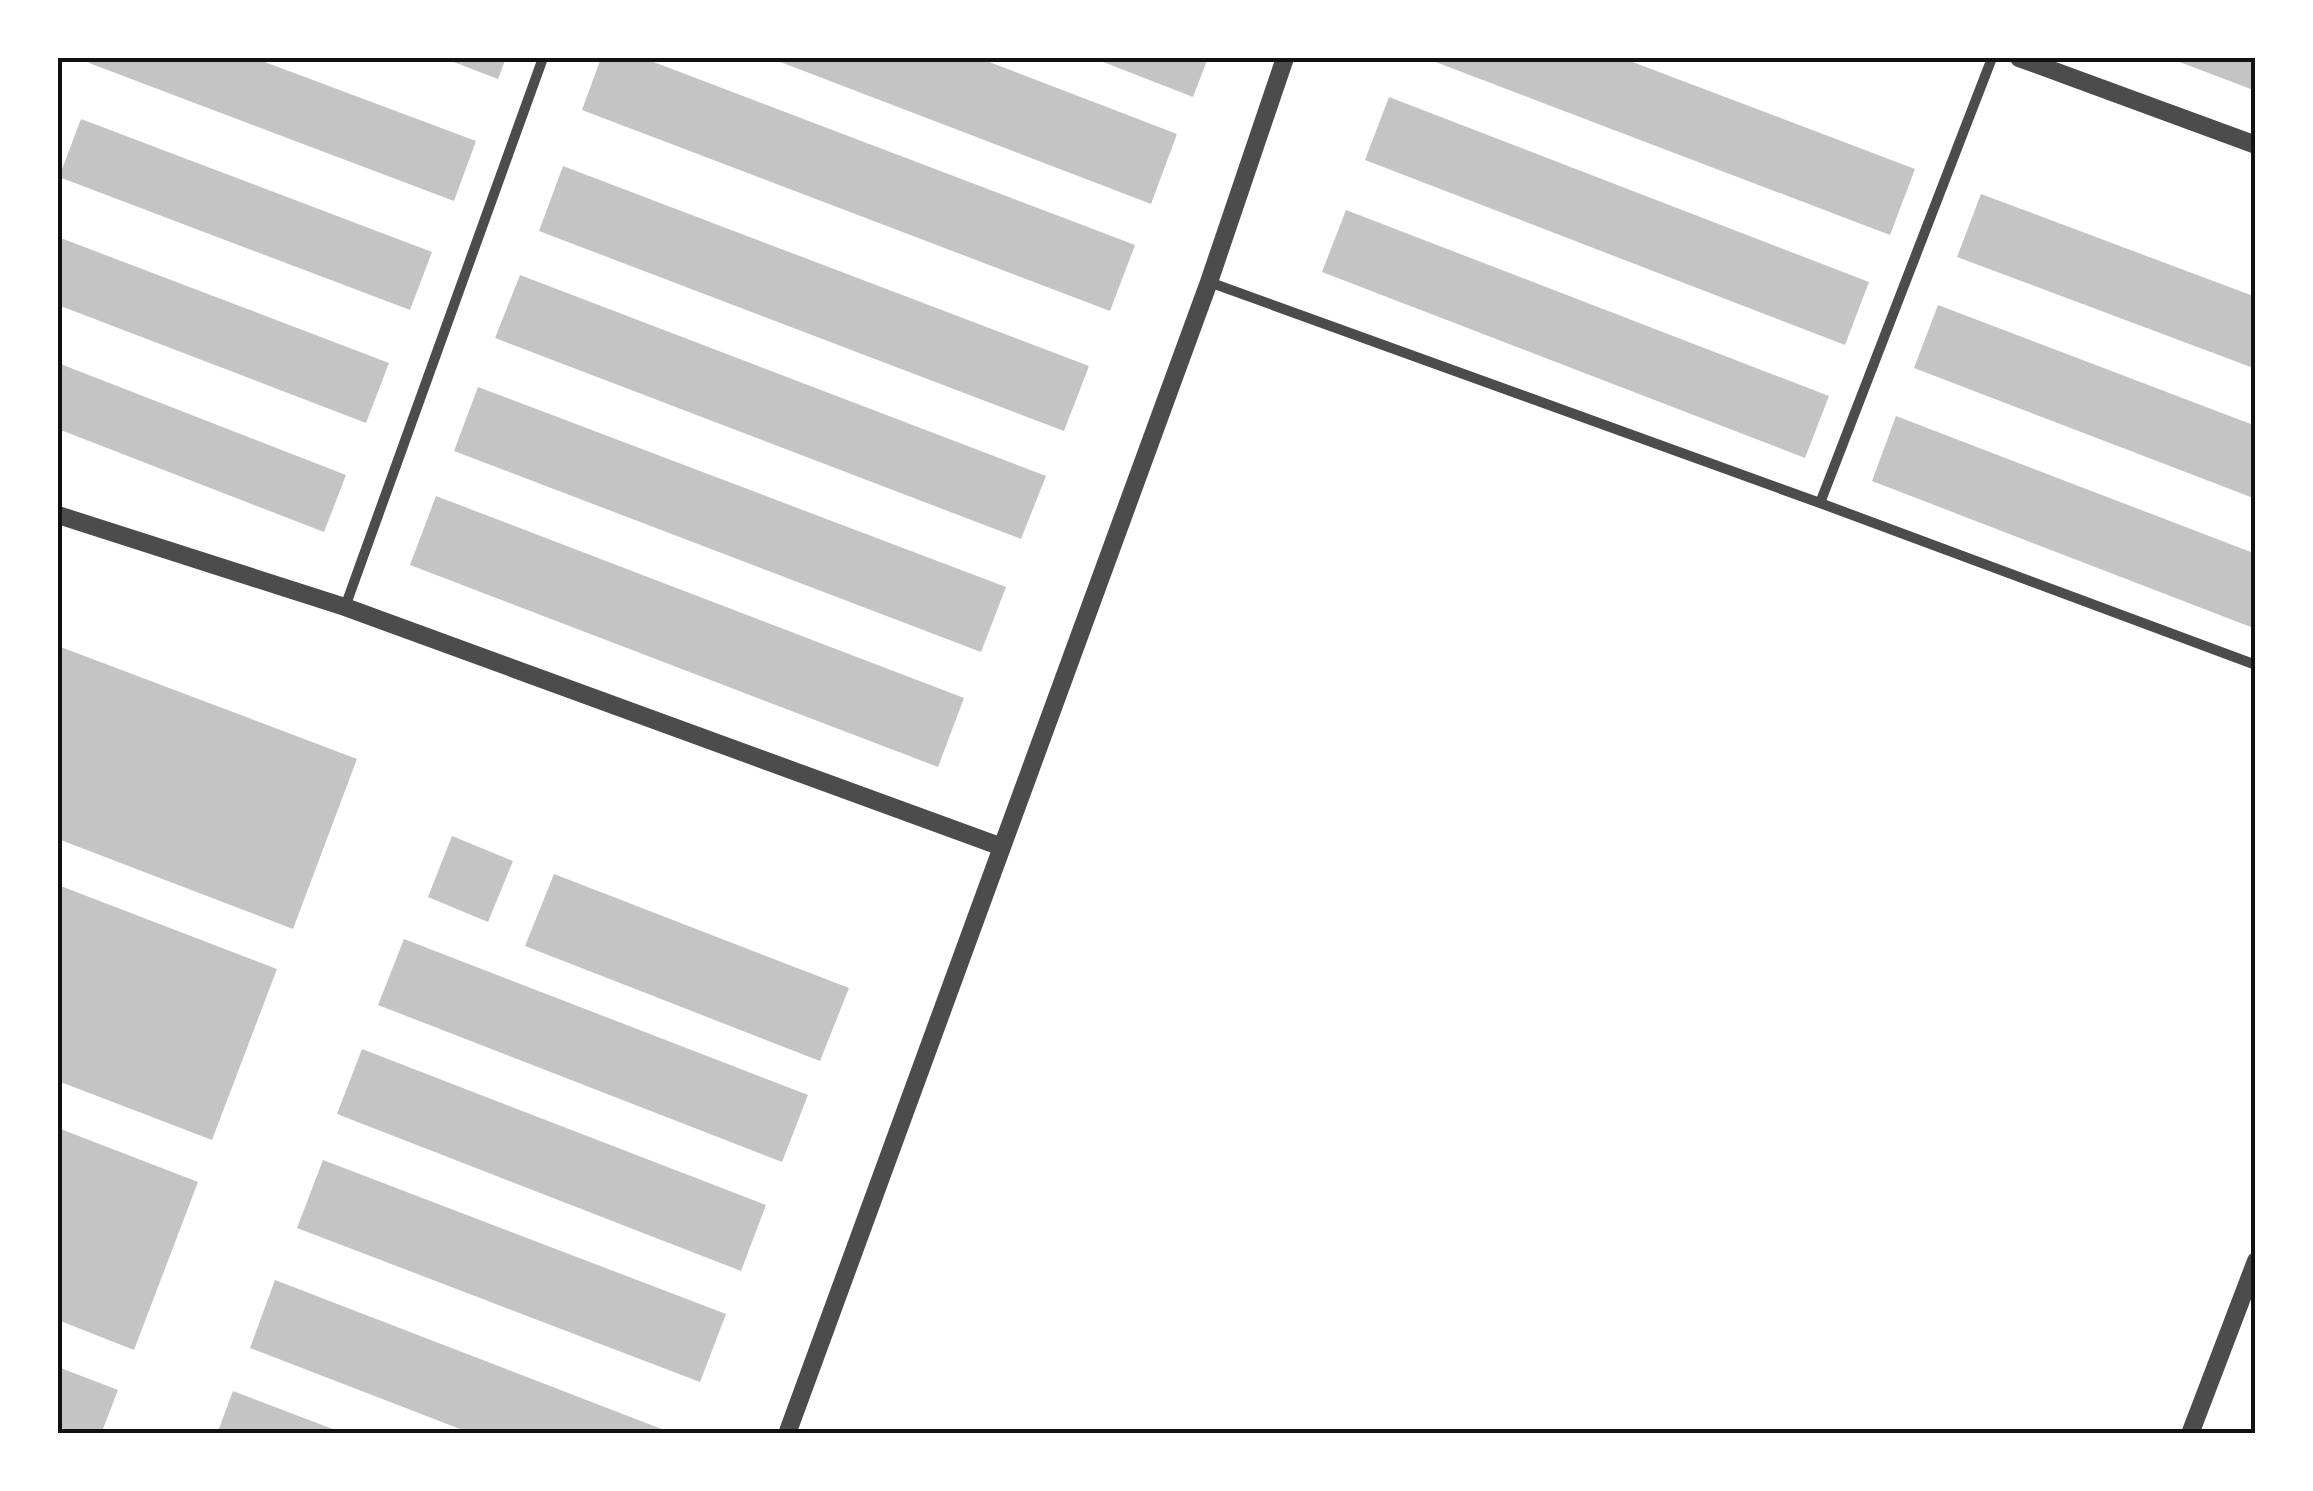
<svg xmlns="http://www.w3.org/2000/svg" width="2313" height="1491" font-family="'Noto Sans',sans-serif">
<rect width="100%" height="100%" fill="#fff"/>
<path fill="#c4c4c4" d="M91 58H254L476 141 454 201 89 63Z
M443 58H506L498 79Z
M601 58H643L1135 245 1110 311 582 110Z
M770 58H979L1177 134 1151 204Z
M1093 58H1208L1193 97Z
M1425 58H1622L1915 169 1890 235Z
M2169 58H2256V91Z
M1389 97 1869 282 1845 345 1365 160Z
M81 119 432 252 410 310 59 177Z
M563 166 1089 366 1064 431 539 231Z
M1981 194 2256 297V369L1957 257Z
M1346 210 1829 396 1805 458 1322 272Z
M58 237 389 363 366 423 58 305Z
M520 275 1046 476 1021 539 495 338Z
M1938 305 2256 426V499L1914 368Z
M58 363 346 475 324 532 58 429Z
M478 387 1006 587 981 652 454 451Z
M1896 416 2256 554V629L1872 481Z
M436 496 964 698 938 767 410 565Z
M58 646 357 759 293 929 58 839Z
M452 836 513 861 488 922 428 897Z
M554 874 849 988 820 1061 525 946Z
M58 885 277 969 212 1140 58 1081Z
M404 939 808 1095 782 1162 378 1005Z
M362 1049 766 1205 741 1271 337 1114Z
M58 1128 198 1182 134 1350 58 1320Z
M323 1160 726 1314 700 1382 297 1228Z
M275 1280 672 1433V1434H473L250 1348Z
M58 1367 118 1390 101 1434H58Z
M233 1391 343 1433V1434H217Z"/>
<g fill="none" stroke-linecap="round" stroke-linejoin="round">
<path stroke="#4c4c4c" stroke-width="10" d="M1209 282 1820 503 2256 665
M1820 503 1992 58
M345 607 543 58"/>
<path stroke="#4c4c4c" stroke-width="18" d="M2019 58 2256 145
M58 515 345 607 1002 847
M787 1434 1209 282 1285 58
M2190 1434 2256 1261"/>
</g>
<rect width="2313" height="1491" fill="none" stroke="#ffffff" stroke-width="120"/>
<rect x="60" y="60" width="2193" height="1371" fill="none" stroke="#111" stroke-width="4"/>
</svg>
